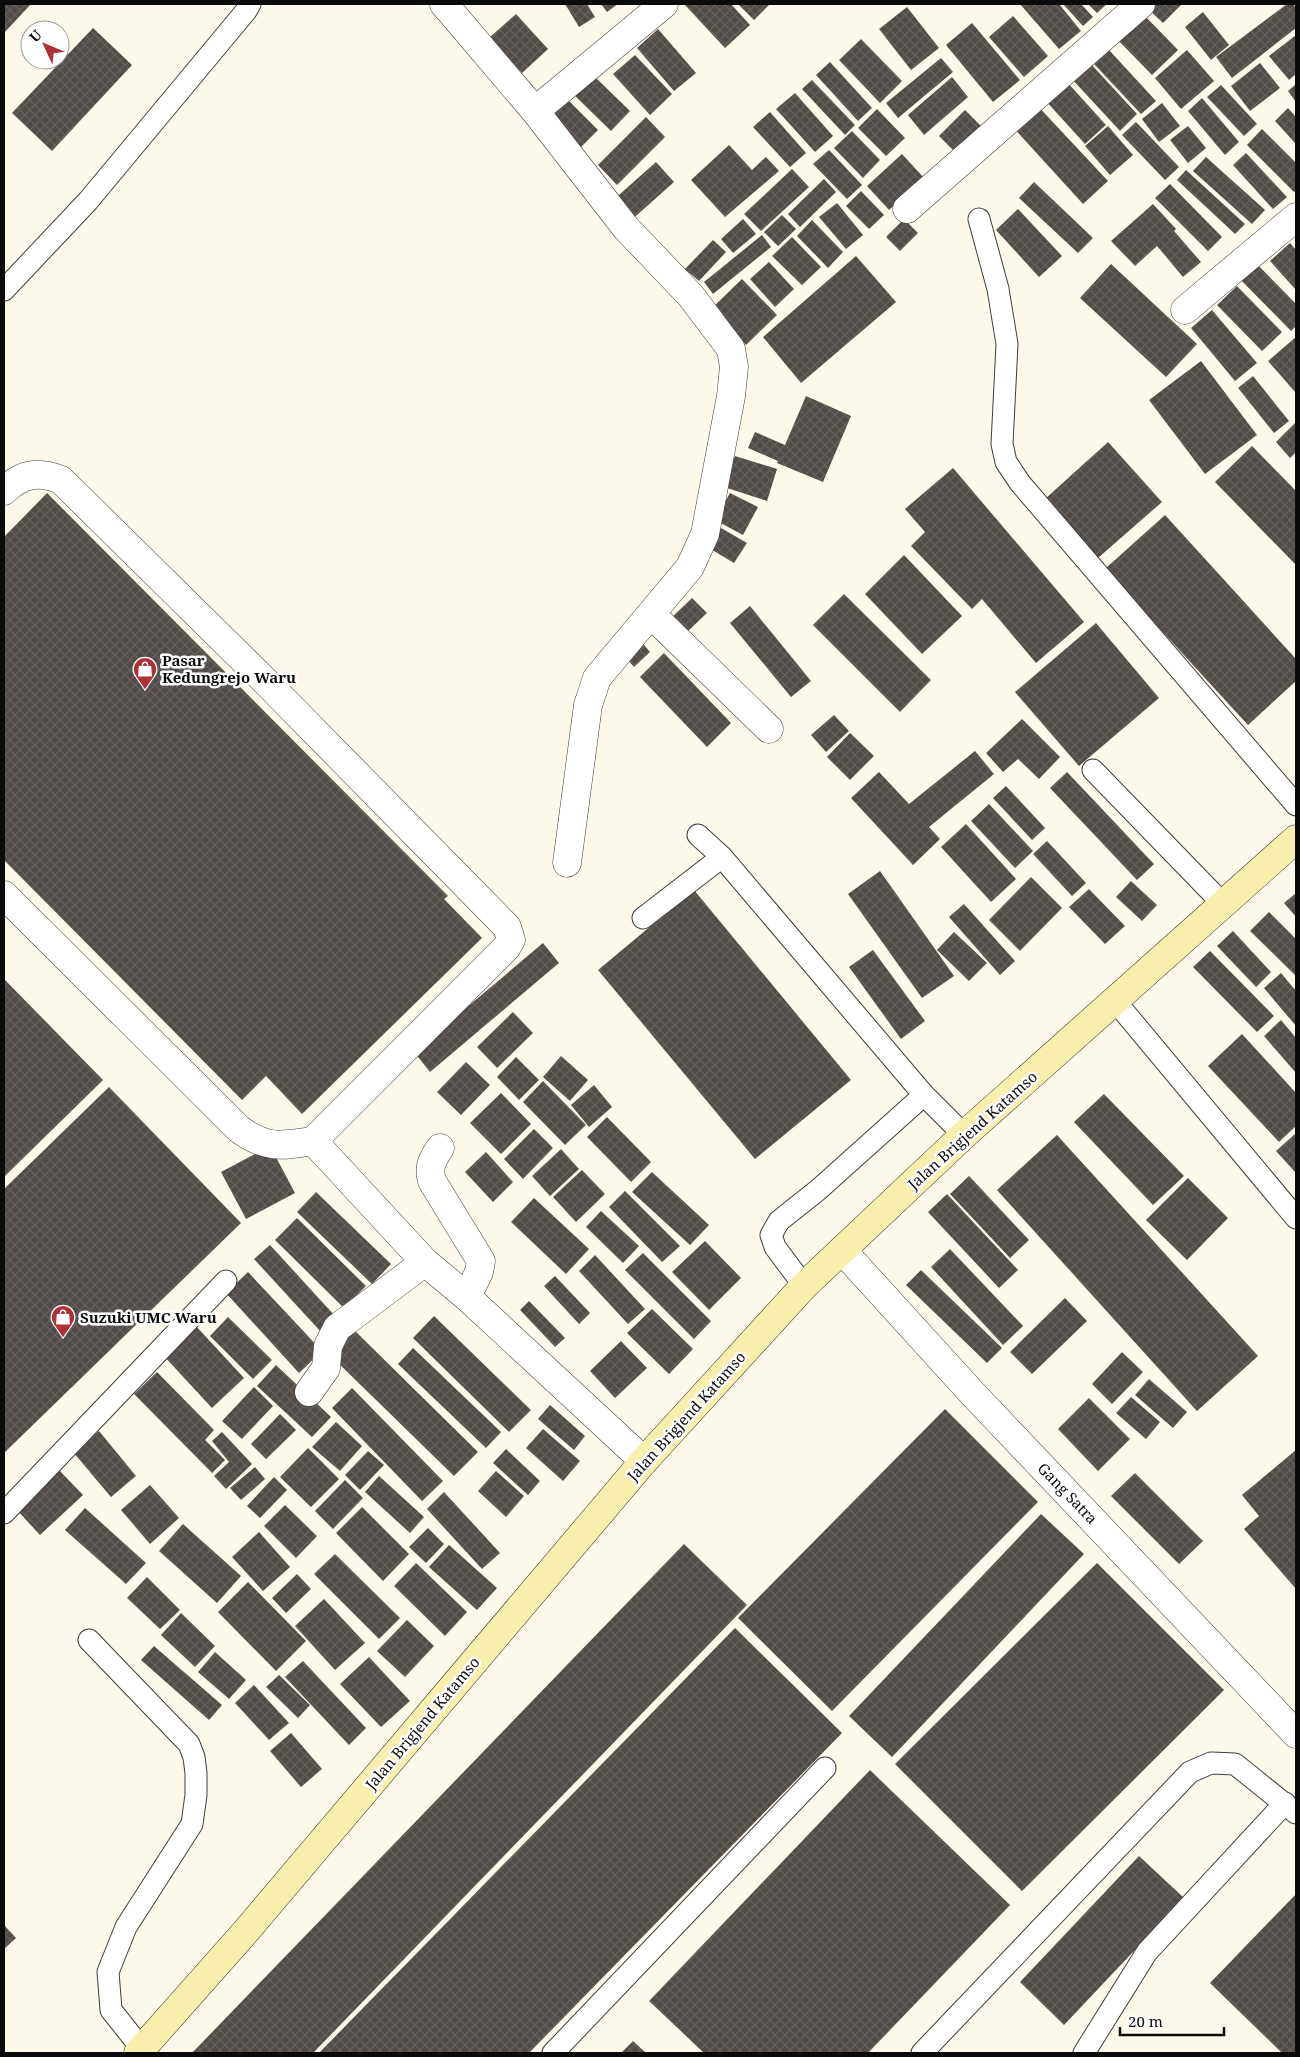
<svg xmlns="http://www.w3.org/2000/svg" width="1300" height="2057" font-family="'Noto Serif',serif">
<defs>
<pattern id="building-cross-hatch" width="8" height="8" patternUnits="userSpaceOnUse" patternTransform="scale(1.25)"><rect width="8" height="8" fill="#524c48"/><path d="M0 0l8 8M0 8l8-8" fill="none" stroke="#66615e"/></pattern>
</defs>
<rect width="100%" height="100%" fill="#fdf9ea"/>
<path fill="url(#building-cross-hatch)" d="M4 4H31L4 33Z
M565 4H587L595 17 579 27Z
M601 4H618L607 12Z
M684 4H731L750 25 725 48Z
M738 4H770L754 20Z
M1020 4H1059L1081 31 1059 49Z
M1063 4H1081L1093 17 1083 26Z
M1088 4H1107L1097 13Z
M1151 4H1182L1163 23 1147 8Z
M1287 4H1293L1296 8V28L1232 78 1216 57Z
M907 7 939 48 911 70 879 29Z
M1203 12 1229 45 1211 60 1185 27Z
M516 14 548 49 522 73 489 38Z
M1143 14 1178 50 1152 75 1117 39Z
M1013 16 1048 56 1024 77 989 37Z
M972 23 1020 80 993 102 946 45Z
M93 28 132 65 52 151 12 113Z
M658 29 696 73 674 91 637 48Z
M1296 35V74L1289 80 1269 56Z
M861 39 902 81 880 103 839 60Z
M1109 50 1156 101 1141 114 1094 64Z
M1187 50 1214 81 1181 109 1155 78Z
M635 55 672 94 650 115 613 74Z
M941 58 953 72 898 118 886 103Z
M830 62 872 108 858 121 816 75Z
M1089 62 1137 114 1120 131 1071 78Z
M1260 63 1280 88 1250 111 1231 86Z
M594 76 630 111 611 131 575 96Z
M952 77 968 97 924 135 908 115Z
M812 80 855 125 845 135 802 89Z
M1066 81 1106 125 1085 144 1045 100Z
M1296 84V102L1288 91Z
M1221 85 1257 124 1244 136 1207 97Z
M795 93 833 136 815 152 776 109Z
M1202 98 1239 142 1225 155 1188 111Z
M568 100 598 130 579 149 549 119Z
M1162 103 1180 126 1159 142 1142 119Z
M1036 104 1108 181 1083 204 1012 126Z
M1288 108 1296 117V144L1275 121Z
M877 109 905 138 886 156 858 128Z
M965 110 983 128 957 154 939 136Z
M770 112 806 153 790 167 753 127Z
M646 117 665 137 617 185 598 165Z
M1136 122 1179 167 1165 180 1122 135Z
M1108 126 1133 155 1110 175 1085 146Z
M1188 126 1206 148 1188 163 1170 140Z
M1262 129 1296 163V190L1294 192 1247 145Z
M852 131 880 160 863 178 834 148Z
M729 145 752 170 766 157 779 171 725 217 691 180Z
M829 150 862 185 847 199 813 164Z
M1246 153 1287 197 1273 209 1233 165Z
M902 154 924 178 889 210 867 186Z
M1206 157 1265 210 1252 224 1193 171Z
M656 162 674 182 628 223 610 203Z
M792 169 809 187 761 231 744 214Z
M1186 170 1245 224 1235 234 1177 180Z
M824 179 836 192 800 227 788 214Z
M1034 182 1093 238 1078 253 1019 198Z
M1170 184 1222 237 1208 251 1155 198Z
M861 191 884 215 869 229 846 206Z
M837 203 863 235 846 249 819 217Z
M1153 204 1176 229 1174 231 1201 262 1183 277 1157 246 1135 266 1111 241Z
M1018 209 1062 256 1039 277 996 230Z
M782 215 796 229 778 246 764 232Z
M743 219 756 234 733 253 721 239Z
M904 219 918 233 900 251 886 237Z
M812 220 843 252 828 268 797 236Z
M762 235 771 247 713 294 704 282Z
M792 237 821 267 802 285 772 256Z
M713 240 726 252 699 281 685 269Z
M1290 243 1296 250V290L1270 261Z
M856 256 896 302 801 383 763 337Z
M1253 260 1296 304V326L1291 331 1237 276Z
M769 262 794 289 775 307 750 279Z
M1111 264 1197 344 1166 377 1080 298Z
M742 279 777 315 746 345 711 309Z
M1237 286 1282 332 1262 351 1217 305Z
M1212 310 1257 363 1235 381 1191 328Z
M1296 337V393L1268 361Z
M1201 361 1257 435 1205 474 1149 400Z
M1253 376 1289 421 1274 433 1238 388Z
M806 396 851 416 823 482 777 463 778 461 748 448 755 432 785 445Z
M1296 422V452L1290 458 1276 442Z
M1108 442 1162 502 1098 558 1045 499Z
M1252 446 1296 491V565L1215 482Z
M735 456 777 469 767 501 724 487Z
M953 468 1084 622 1036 663 982 599 972 609 911 546 925 532 905 509Z
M47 493 448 896 444 899 482 938 302 1114 266 1076 242 1100 4 860V537Z
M730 493 758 507 743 535 715 520Z
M1165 515 1296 659V681L1248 725 1105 569Z
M721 528 747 543 734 563 709 548Z
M904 555 962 616 922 654 865 594Z
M844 594 931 680 900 712 813 625Z
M692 598 707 613 686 633 672 617Z
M750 606 811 681 791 697 730 623Z
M1096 623 1159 698 1079 766 1015 692Z
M640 640 650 652 634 667 623 654Z
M664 653 731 723 707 747 640 677Z
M834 715 849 731 826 752 811 735Z
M1022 719 1060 757 1039 779 1018 759 1003 772 986 753Z
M850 733 874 756 850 780 827 757Z
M975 751 994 774 929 827 940 839 913 865 851 798 879 772 909 804Z
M1067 772 1154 864 1137 880 1050 788Z
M1006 786 1045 828 1032 840 993 798Z
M989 804 1033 851 1015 868 971 821Z
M966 824 1016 879 991 902 941 847Z
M1047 841 1086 883 1072 896 1033 854Z
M880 871 954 976 922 998 848 894Z
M1031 877 1062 908 1020 951 989 920Z
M1131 881 1157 905 1142 921 1116 897Z
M1089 889 1125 926 1105 944 1069 907Z
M694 890 851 1080 755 1159 598 970Z
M1296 893V917L1284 903Z
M964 904 1015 961 1000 975 949 917Z
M1269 912 1296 939V976L1250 931Z
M1233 931 1271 972 1256 987 1217 946Z
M954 932 987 963 969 981 937 950Z
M543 943 559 963 430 1072 414 1052Z
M873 950 925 1021 901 1039 849 967Z
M1210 951 1274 1016 1257 1032 1193 967Z
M1281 973 1296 991V1026L1264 988Z
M4 979 103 1080 4 1177Z
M513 1012 533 1033 497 1068 477 1047Z
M1281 1020 1296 1038V1073L1264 1036Z
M1242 1034 1296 1093V1126L1279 1142 1208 1066Z
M561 1056 588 1080 570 1101 543 1077Z
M516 1057 539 1080 519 1100 497 1077Z
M466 1062 490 1085 461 1115 437 1092Z
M543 1081 586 1125 565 1145 523 1102Z
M594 1085 612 1107 589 1127 571 1105Z
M109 1087 241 1223 4 1453V1189Z
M501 1093 531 1124 501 1154 470 1123Z
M1104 1094 1184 1176 1153 1205 1074 1122Z
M607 1117 651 1162 631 1182 587 1137Z
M534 1129 553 1148 523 1179 504 1159Z
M1296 1133V1173L1276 1151Z
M1057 1135 1258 1356 1197 1411 997 1190Z
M270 1146 295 1193 246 1219 221 1172Z
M561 1149 579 1169 550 1196 532 1176Z
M486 1152 513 1182 493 1202 465 1172Z
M582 1170 605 1194 576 1222 553 1197Z
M652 1172 709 1225 690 1245 632 1192Z
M969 1176 1029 1240 1010 1258 950 1194Z
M1188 1178 1228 1218 1187 1260 1146 1220Z
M625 1191 680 1246 662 1262 609 1207Z
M316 1192 391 1264 372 1284 297 1212Z
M947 1194 1018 1270 999 1288 928 1212Z
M534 1198 589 1249 566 1274 511 1222Z
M601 1211 639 1246 623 1263 586 1227Z
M297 1218 366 1286 344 1308 275 1240Z
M705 1241 741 1278 709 1310 672 1272Z
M270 1245 336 1317 321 1332 254 1259Z
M950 1249 1023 1326 1003 1345 931 1267Z
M643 1253 711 1321 694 1339 625 1270Z
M595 1255 645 1309 628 1324 579 1271Z
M921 1270 1002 1348 987 1363 906 1285Z
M248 1272 322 1351 299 1373 226 1293Z
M555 1276 590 1313 579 1324 544 1286Z
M1065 1298 1087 1321 1032 1374 1010 1352Z
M529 1301 565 1338 555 1347 520 1310Z
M652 1309 693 1349 669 1374 627 1333Z
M434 1316 531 1410 509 1432 413 1338Z
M228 1317 272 1360 253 1379 210 1336Z
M195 1325 244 1378 212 1408 163 1355Z
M354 1330 478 1452 454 1476 330 1355Z
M621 1341 647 1368 615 1398 590 1371Z
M413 1348 501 1432 486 1448 398 1364Z
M1122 1352 1143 1372 1112 1404 1092 1384Z
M276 1365 331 1417 312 1437 257 1386Z
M157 1372 214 1430 205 1440 225 1460 212 1473 134 1394Z
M1149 1379 1187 1412 1173 1428 1135 1395Z
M254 1387 273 1406 242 1439 222 1421Z
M352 1388 443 1481 422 1501 332 1408Z
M1131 1397 1160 1422 1146 1439 1116 1413Z
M1089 1398 1130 1439 1098 1471 1058 1429Z
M550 1405 585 1436 574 1450 538 1419Z
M945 1409 1038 1502 832 1711 738 1618Z
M280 1414 296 1430 266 1459 251 1444Z
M336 1422 362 1446 340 1471 312 1447Z
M543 1429 580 1461 563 1481 526 1448Z
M99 1431 136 1476 111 1497 73 1452Z
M222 1432 252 1464 226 1489 214 1476 229 1462 212 1441Z
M308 1448 339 1479 311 1507 280 1477Z
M506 1449 540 1481 528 1495 493 1463Z
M1296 1450V1589L1244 1529 1259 1516 1242 1495Z
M368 1451 384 1465 360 1490 345 1475Z
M255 1467 265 1479 241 1500 230 1488Z
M59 1470 83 1495 40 1535 16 1509Z
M496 1471 524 1496 506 1517 478 1491Z
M1135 1473 1203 1541 1179 1564 1111 1496Z
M379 1476 424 1517 410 1533 365 1492Z
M274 1477 287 1490 260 1518 247 1506Z
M345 1480 363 1498 333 1529 315 1511Z
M150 1485 179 1518 150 1544 121 1510Z
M444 1492 500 1553 482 1569 427 1509Z
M285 1505 317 1536 296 1558 264 1526Z
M362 1507 409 1554 383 1581 336 1533Z
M85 1508 146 1563 126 1584 65 1530Z
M1041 1514 1084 1554 892 1757 849 1716Z
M183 1524 241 1576 217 1603 159 1551Z
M428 1528 444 1544 426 1563 409 1547Z
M259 1532 290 1567 263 1591 232 1557Z
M684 1544 747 1605 313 2053H192Z
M449 1545 497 1588 477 1610 429 1567Z
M335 1554 400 1618 379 1639 314 1574Z
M416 1563 467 1612 445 1636 394 1586Z
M1097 1563 1224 1690 1022 1891 895 1764Z
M297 1574 311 1589 286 1613 272 1598Z
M147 1577 180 1610 160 1629 127 1598Z
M248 1582 306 1641 276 1671 218 1612Z
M324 1599 365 1643 335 1670 295 1626Z
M181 1613 215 1646 195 1667 161 1635Z
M407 1620 434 1646 405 1677 377 1651Z
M735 1628 842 1733 529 2053H319Z
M154 1646 222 1705 209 1720 141 1660Z
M215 1652 246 1680 229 1699 198 1672Z
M369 1657 410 1701 381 1727 340 1684Z
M303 1661 366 1728 349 1745 285 1677Z
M279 1675 310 1705 298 1718 266 1687Z
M254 1685 289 1723 269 1740 235 1703Z
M291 1733 322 1769 301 1787 270 1751Z
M870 1770 1010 1905 868 2053H704L649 2001Z
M1139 1856 1184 1898 1064 2025 1020 1982Z
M1296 1894V2053H1282L1210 1983Z
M4 1925 16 1938 4 1949Z
M633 2041 646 2053H621Z"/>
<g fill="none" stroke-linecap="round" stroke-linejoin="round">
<g stroke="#3e3e3e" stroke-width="23">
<path id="lane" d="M979 219 998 289 1007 344 1002 444 1006 462 1020 483 1296 805
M4 290 88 201 246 11 250 4
M1093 770 1224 905
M698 835 722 857 924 1095 964 1135
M643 918 722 857
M1116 1002 1296 1218
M804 1286 775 1247 771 1235 779 1221 818 1190 924 1095
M4 1513 226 1281
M89 1640 189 1744 194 1757 196 1773V1795L192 1824 126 1927 108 1972 111 2010 142 2049
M553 2053 825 1768
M922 2053 1190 1772 1211 1763 1235 1764 1296 1813
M1084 2053 1147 1952 1285 1803"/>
</g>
<g stroke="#3e3e3e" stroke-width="29">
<path id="street" d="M444 4 535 111 626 228 691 296 731 349 734 367 731 396 705 534 690 567 597 678 588 705 567 863
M535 111 664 4
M907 209 1141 4
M1185 310 1296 217
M4 491C22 473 39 471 61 480L266 682 507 927 511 940 506 948 313 1141
M652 615 769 729
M4 895 239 1129C266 1149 281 1146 313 1141L425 1262 467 1297 644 1461
M440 1148C432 1160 428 1167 432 1181L481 1261 479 1272 467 1297
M842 1250 973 1394 1296 1734
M309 1392 326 1368 328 1346 337 1328 425 1262"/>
</g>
<g stroke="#2d2d2d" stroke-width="29">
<path id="secondary" d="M138 2053 247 1930 644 1461 804 1286 964 1135 1296 839"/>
</g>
<use href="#lane" stroke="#fff" stroke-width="21"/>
<use href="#street" stroke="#fff" stroke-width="28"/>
<use href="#secondary" stroke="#f7efab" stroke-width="28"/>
</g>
<defs>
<g id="shop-pin" transform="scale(1.25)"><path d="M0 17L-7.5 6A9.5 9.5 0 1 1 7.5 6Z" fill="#ad3136" stroke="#fff"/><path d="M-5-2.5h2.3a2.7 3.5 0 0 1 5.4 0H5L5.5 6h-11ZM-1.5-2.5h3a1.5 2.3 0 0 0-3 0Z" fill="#fff"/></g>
</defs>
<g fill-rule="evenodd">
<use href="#shop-pin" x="145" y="669"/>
<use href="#shop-pin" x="63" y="1317"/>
</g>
<g text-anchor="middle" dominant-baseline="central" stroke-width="5" stroke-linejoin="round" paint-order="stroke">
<g font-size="15" font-weight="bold" fill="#0b0b0b" stroke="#fff" text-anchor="start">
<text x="162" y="660">Pasar<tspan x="162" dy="17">Kedungrejo Waru</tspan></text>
<text x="80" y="1317">Suzuki UMC Waru</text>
</g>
<g font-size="15" fill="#0b0b0b" stroke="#fff">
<text transform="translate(972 1130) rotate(-42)">Jalan Brigjend Katamso</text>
<text transform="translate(686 1416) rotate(-48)">Jalan Brigjend Katamso</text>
<text transform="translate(1068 1493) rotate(46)">Gang Satra</text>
<text transform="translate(422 1723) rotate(-50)">Jalan Brigjend Katamso</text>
</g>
</g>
<rect width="1300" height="2057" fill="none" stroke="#0b0b0b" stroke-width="10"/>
<g transform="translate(45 45) rotate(314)"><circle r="24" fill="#ffffff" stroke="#9d9d9d"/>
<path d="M0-4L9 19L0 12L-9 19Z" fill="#ad3136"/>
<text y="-8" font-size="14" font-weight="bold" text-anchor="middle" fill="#0b0b0b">U</text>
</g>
<path d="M1120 2027v8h104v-8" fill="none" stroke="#0b0b0b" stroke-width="2.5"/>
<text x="1128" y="2027" font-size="15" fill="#0b0b0b" stroke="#ffffff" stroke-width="4" paint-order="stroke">20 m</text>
</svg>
